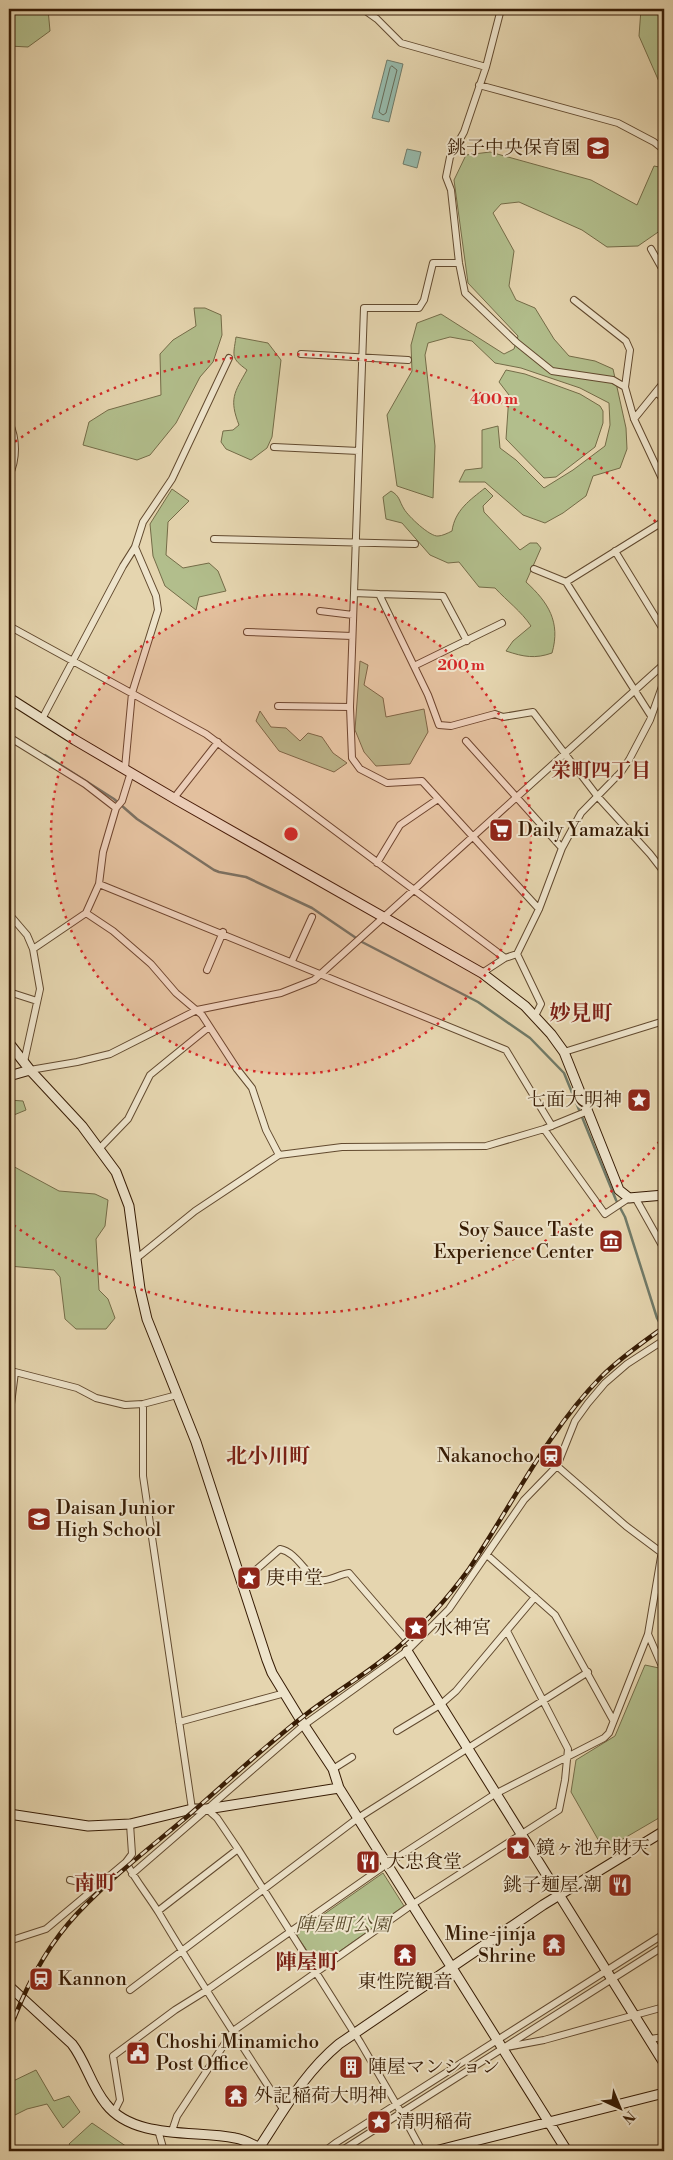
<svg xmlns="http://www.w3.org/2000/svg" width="673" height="2160" font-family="'Libre Bodoni','Noto Serif JP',serif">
<rect width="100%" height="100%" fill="#e5d5af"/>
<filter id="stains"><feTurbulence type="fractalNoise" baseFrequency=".004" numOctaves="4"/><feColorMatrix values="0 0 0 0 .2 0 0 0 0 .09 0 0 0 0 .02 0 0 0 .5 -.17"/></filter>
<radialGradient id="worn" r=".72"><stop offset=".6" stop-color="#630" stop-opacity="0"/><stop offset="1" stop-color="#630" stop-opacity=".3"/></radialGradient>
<path fill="#b2be8c" stroke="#746c48" d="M12 9H48L50 31 28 47 9 46V16Z
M641 9H664V93L639 36Z
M490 152 591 180 637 205 654 166 664 168V228L638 246 607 247 582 230 519 202 501 204 493 213 514 251 509 286 516 300 535 308 554 339 569 356 595 361 613 369 626 428 627 449 620 468 593 476 586 496 563 513 545 523 523 515 485 482H459L465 470 482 468V430L498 426 500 448 516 460 544 488 573 470 605 446 610 425 609 403 580 388 521 368 495 363 472 341 450 337 428 343 425 355 435 446 433 498 397 486 387 415 412 371 411 345 417 323 441 314 504 354 514 349 518 336 468 283 454 180 466 155Z
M194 308H205L221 315 222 335 213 362 200 377 176 423 150 455 137 460 83 445 89 422 108 410 161 395 160 354 173 340 196 326Z
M236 337 268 343 281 360 272 437 267 448 251 460 226 449 221 442 223 431 233 430 239 425C229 399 234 393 247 370 231 358 233 357 236 337Z
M506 370 525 374 580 394 600 406 603 411V423L595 447 556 477 544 478 506 439 509 395 499 382Z
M485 488 493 496 483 506 484 512 520 550 530 543H537L541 548 526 582C548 602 561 622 552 653 535 659 524 657 506 651L513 641 531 626C521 611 507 601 495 588L479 587 459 562 448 563 430 555 402 523 386 519 383 497 391 491C400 496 399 501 404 509 408 516 430 537 438 536 442 536 448 533 452 531 455 510 470 500 485 488Z
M172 489 189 501 168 522 166 555 183 568 209 563 218 571 226 591 199 597 196 610 165 586 153 556 150 524Z
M360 661 368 665 364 685 383 698 386 717 424 709 428 732 410 764 376 766 364 752 355 730Z
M260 711 271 727 286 728 300 741 308 733 322 737 333 753 347 763 334 772 279 751 256 721Z
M9 1100 23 1101 26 1110 9 1117Z
M9 1164 59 1191 95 1194 108 1200 105 1226 96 1239 99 1290 108 1299 115 1318 106 1329H76L65 1319 60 1277 54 1270 9 1266Z
M645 1665 659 1668 664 1694V1815L604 1850 571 1792 576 1760 615 1736Z
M383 1873 404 1906 320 1965 316 1964 297 1936 300 1931Z
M36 2070 54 2101 69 2096 80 2112 63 2128 47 2104 27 2109 11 2117 13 2122 9 2124V2083Z
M92 2123 133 2151H74L69 2144Z"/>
<path fill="#96b9aa" stroke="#707a68" d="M387 60 403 64 389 122 372 118Z
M407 149 421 152 417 168 403 164Z"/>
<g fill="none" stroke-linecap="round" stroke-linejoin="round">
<path stroke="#666a57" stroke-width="1" d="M392 66 397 70 386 113 383 115 379 112 390 68Z"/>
<path stroke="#707a68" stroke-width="2.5" d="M45 755 114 799 137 819 214 870 219 872 246 877 312 908 362 942 478 1002 530 1038 564 1073 616 1200 625 1217 657 1318 664 1331"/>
<g stroke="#624a2f" stroke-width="8">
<path id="street" d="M363 9 377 19 401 43 486 67
M501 9 486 67 464 132 450 157 446 177 451 190 459 263 465 293 516 342 552 371 613 380 625 387 634 419 664 483
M479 85 618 123 654 142 664 150
M651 249 664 272
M459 263H433L424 300 419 308H364L350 707 352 758 360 769 387 783 422 781 539 909
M574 300 626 341 630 350 625 387
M301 354 408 360
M656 392 664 399
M634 419 664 382
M9 422C17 439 17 459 9 476
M274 447 359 451
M214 539 415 544
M615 551 664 631
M534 569 566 582 651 716
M566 582 664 521
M354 593 379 594 428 695 439 725 451 726 495 714 503 717 533 712 598 797 650 854 664 872
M379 594 443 596 467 641
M320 611 353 615
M9 626 206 734 505 958
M247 632 352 636
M414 666 502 623
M278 706 350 707
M42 719 123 566 135 547 143 522 172 479 229 358
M9 737 85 784 116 808
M466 741 562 848
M125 768 132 693 158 610 156 596 135 547
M174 798 218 742
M377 863 400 825 438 799
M99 884 506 1050 552 1126
M86 913 113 931 151 964 176 993 202 1015 237 1069 252 1088 266 1130 279 1155
M9 914 27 935 33 949
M292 961 312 917
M207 970 223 932
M482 973 505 958 517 954
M9 992 37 1001
M535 1016 541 1004 517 954 539 909 562 848 581 813 621 772 629 760 650 720 664 681
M564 1052 664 1021
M24 1062 40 989 33 949 86 913 99 884 103 852 116 808 122 801 131 772
M30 1070 77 1062 110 1054 197 1010 281 993 314 980 664 664
M544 1129 605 1214 629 1198
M100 1148 128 1119 150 1075 209 1027
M636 1199 664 1249
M137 1258 195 1211 279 1155 342 1147 486 1146 544 1129 588 1111
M143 1404V1476L192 1809
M9 1420 15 1372 77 1388 96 1398 125 1405 143 1404 177 1395
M557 1466 626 1526 662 1553
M487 1555 555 1615 613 1720
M240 1580 257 1569 280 1549C300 1553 308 1583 325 1580 333 1579 341 1574 349 1573L412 1646
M648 1634 664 1671
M179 1722 285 1693
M397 1731 440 1705 456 1691 535 1597
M333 1769 352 1757
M207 1809 217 1818 238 1849 360 2042 402 2114 422 2151
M130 1824 132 1854 126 1862C135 1880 148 1895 159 1913 198 1979 241 2044 283 2109
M132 1874 304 1725 407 1651 449 1609 524 1500 557 1466 575 1421 588 1403 605 1383 627 1364 664 1340
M70 1880 80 1882 92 1889
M158 1911 238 1849
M9 1941 46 1929 126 1862
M130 1990 358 1818 588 1672
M650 2039 664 2037
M507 2047 544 2040 664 2007
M114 2112 120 2100 113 2056 175 2010 207 1990 387 1864 495 1794 604 1738 609 1733 648 1634 664 1539
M158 2130 164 2151
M172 2131 177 2116 233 2031 413 1904 559 1810 565 1780 568 1749 507 1631
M325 2151 337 2142 664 1934
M341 2151 664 1946"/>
</g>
<g stroke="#361b04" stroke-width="11">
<path id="secondary" d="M9 698 75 740 177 800 482 973 525 1006 551 1034 564 1052 619 1190 629 1198 664 1195
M9 1043 30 1070 82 1126 116 1172 129 1206 140 1289 147 1319 196 1442 267 1660 272 1673 300 1719 333 1769 339 1788 567 2151
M9 1076 30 1070
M407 1651 664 2063
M9 1814 88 1826 130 1824 192 1809H207L339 1788
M9 1986 72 2044C86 2062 91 2086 106 2104 134 2140 195 2130 235 2138 247 2140 256 2147 267 2151
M257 2151C283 2112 303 2074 339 2044L543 1905 664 1831
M435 2151 664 2093"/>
</g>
<use href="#street" stroke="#eee4cb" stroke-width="6"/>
<use href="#secondary" stroke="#eee4cb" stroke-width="9"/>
<g stroke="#361b04" stroke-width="4.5">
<path id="rail" d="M9 2032C23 1993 41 1956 68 1924 101 1885 150 1848 189 1815 229 1780 267 1744 309 1712 337 1691 369 1672 395 1650 423 1626 447 1599 469 1569 512 1505 547 1432 601 1377 620 1358 642 1343 664 1327"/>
</g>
<use href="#rail" stroke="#eee4cb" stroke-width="2.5" stroke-dasharray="8" stroke-linecap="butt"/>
</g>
<circle cx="291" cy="834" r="240" fill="#d62828" fill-opacity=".12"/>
<g fill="none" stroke="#d62828" stroke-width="2.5" stroke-dasharray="2.5 5">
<circle cx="291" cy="834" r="240"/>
<path d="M664 1136A480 480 0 0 1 9 1222M9 446A480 480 0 0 1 664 532"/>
</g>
<defs>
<g id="school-square" transform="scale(1.25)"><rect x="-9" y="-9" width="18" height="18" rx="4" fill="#8f2418" stroke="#eee4cb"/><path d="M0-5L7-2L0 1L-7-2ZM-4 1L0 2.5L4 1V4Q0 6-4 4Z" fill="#fff"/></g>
<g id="supermarket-square" transform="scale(1.25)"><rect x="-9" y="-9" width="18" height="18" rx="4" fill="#8f2418" stroke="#eee4cb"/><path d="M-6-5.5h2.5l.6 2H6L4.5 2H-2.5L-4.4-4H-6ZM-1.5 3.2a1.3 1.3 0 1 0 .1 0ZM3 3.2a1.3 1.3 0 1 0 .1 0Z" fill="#fff"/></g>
<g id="sight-square" transform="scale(1.25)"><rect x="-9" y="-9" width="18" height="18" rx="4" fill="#8f2418" stroke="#eee4cb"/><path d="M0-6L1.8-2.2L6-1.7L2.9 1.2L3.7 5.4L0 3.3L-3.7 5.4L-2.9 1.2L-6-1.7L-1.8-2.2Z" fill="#fff"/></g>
<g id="museum-square" transform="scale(1.25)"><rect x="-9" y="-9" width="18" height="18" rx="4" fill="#8f2418" stroke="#eee4cb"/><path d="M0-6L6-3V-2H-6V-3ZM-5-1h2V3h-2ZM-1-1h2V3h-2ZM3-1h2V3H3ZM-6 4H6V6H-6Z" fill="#fff"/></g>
<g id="station-square" transform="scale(1.25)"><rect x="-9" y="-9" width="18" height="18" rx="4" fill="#8f2418" stroke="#eee4cb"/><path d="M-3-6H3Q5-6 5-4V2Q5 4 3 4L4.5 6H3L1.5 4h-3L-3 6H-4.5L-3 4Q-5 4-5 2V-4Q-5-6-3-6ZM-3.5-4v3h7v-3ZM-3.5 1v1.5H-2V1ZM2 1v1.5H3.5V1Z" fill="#fff"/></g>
<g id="restaurant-square" transform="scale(1.25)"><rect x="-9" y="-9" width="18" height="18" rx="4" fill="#8f2418" stroke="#eee4cb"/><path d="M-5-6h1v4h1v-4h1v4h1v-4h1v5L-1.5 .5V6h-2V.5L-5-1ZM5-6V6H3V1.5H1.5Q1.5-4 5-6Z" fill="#fff"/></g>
<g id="temple-square" transform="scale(1.25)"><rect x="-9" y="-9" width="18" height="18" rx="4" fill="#8f2418" stroke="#eee4cb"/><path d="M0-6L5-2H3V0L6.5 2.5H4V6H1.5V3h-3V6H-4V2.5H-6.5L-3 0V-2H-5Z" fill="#fff"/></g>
<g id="civic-square" transform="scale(1.25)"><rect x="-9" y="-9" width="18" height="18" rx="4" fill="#8f2418" stroke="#eee4cb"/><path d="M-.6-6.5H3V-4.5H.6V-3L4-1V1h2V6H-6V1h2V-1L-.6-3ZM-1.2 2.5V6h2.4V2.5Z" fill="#fff"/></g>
<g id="building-square" transform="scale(1.25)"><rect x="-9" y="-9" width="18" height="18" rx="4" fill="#8f2418" stroke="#eee4cb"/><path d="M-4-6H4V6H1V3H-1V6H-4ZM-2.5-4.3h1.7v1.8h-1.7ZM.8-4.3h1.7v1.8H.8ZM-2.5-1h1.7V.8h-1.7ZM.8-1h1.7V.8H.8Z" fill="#fff"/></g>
</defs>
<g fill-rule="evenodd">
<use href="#school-square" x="598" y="148"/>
<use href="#supermarket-square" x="501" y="830"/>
<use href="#sight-square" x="639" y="1100"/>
<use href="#museum-square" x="611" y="1241"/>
<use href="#station-square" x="551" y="1456"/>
<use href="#school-square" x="39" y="1519"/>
<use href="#sight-square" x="249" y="1578"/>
<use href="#sight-square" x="416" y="1628"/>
<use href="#sight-square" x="518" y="1848"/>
<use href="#restaurant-square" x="368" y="1862"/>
<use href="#restaurant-square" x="620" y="1885"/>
<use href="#temple-square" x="554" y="1945"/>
<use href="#temple-square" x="405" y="1955"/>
<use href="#station-square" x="41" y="1979"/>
<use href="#civic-square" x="138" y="2053"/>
<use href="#building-square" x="351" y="2067"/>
<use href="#temple-square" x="236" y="2096"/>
<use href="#sight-square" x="379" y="2122"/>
</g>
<g text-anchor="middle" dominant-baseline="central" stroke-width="4" stroke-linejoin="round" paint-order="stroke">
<g font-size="19" fill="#361b04" stroke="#eee4cb" text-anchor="start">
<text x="580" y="148" text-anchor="end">銚子中央保育園</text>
<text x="518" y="830">Daily Yamazaki</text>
<text x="622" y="1100" text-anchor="end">七面大明神</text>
<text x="594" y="1230" text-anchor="end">Soy Sauce Taste<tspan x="594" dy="22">Experience Center</tspan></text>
<text x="534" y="1456" text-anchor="end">Nakanocho</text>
<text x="56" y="1508">Daisan Junior<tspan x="56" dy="22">High School</tspan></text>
<text x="266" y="1578">庚申堂</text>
<text x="434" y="1628">水神宮</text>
<text x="536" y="1848">鏡ヶ池弁財天</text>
<text x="386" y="1862">大忠食堂</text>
<text x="602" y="1885" text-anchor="end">銚子麺屋 潮</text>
<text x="536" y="1934" text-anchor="end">Mine-jinja<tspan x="536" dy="22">Shrine</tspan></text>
<text x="58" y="1979">Kannon</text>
<text x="405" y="1982" text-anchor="middle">東性院観音</text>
<text x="156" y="2042">Choshi Minamicho<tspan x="156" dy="22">Post Office</tspan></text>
<text x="368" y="2067">陣屋マンション</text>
<text x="254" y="2096">外記稲荷大明神</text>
<text x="396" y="2122">清明稲荷</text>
</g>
<g font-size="19" font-style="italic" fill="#5b4c2d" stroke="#eee4cb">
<text x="343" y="1925">陣屋町公園</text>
</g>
<g font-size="20" font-weight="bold" fill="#7a1f14" stroke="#eee4cb">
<text x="601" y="771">栄町四丁目</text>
</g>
<g font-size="21" font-weight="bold" fill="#7a1f14" stroke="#eee4cb">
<text x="581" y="1014">妙見町</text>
<text x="268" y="1457">北小川町</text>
<text x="95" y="1884">南町</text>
<text x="307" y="1963">陣屋町</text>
</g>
</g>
<circle cx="291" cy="834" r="8" fill="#d62828" stroke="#eee4cb" stroke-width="2.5"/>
<g font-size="15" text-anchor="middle" font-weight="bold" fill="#d62828" stroke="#eee4cb" stroke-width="4" stroke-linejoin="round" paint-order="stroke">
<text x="494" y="404">400 m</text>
<text x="461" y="670">200 m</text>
</g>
<rect width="673" height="2160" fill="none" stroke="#e5d5af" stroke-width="30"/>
<rect x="10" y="10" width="653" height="2140" fill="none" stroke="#361b04" stroke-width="2.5"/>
<rect x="15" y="15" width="643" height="2130" fill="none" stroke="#361b04"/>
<g transform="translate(620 2108) rotate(136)" stroke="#eee4cb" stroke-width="4" paint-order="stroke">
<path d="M0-4L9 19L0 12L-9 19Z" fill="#361b04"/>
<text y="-8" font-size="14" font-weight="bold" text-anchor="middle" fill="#361b04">N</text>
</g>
<rect width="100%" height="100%" filter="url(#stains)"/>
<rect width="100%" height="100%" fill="url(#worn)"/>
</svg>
